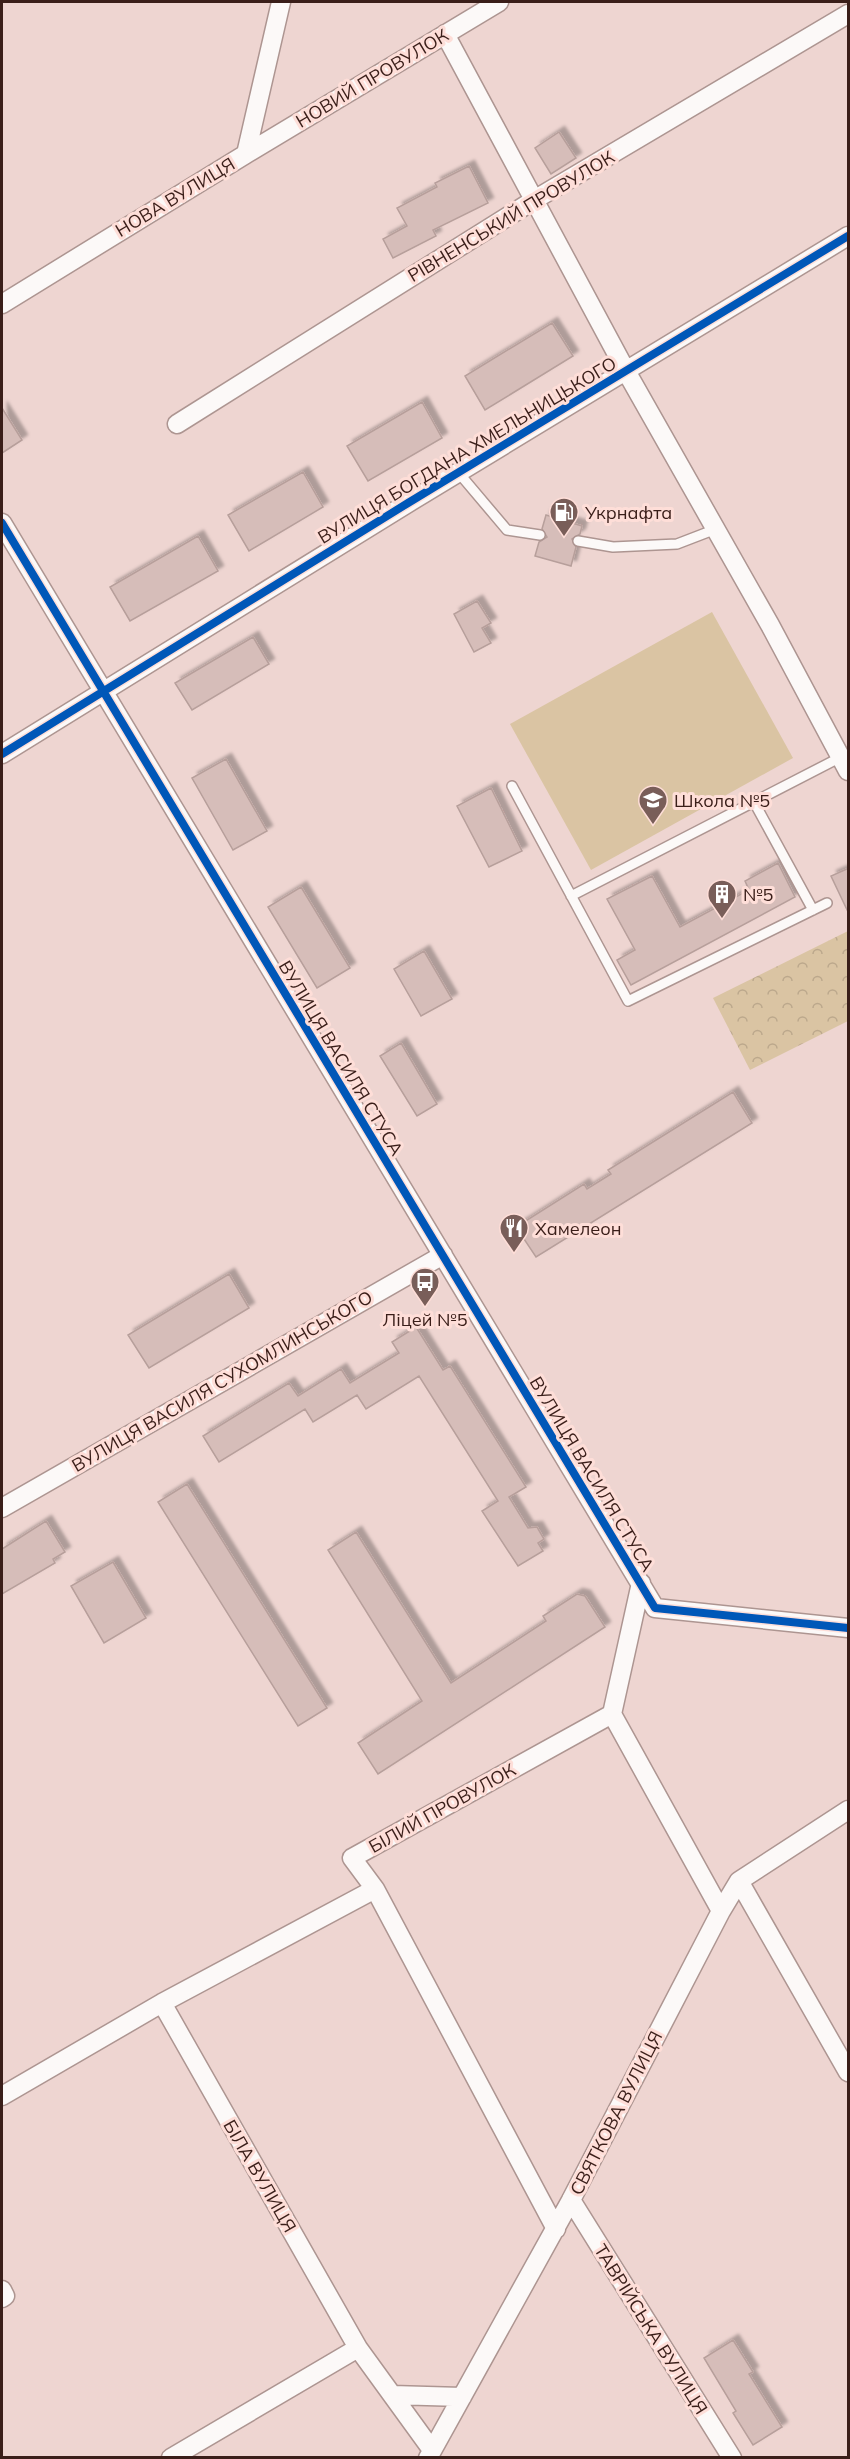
<svg xmlns="http://www.w3.org/2000/svg" width="850" height="2459" font-family="Mulish,sans-serif">
<defs>
<pattern id="park-crowns" width="20" height="18" patternUnits="userSpaceOnUse" patternTransform="scale(1.5)"><rect width="20" height="18" fill="#dac4a3"/><path d="M2 6a3 3 0 1 1 6 0M12 15a3 3 0 1 1 6 0" fill="none" stroke="#bca88c"/></pattern>
<filter id="shadow"><feDropShadow dx="5.5" dy="-5.5" stdDeviation="1.5" flood-color="#0004"/></filter>
</defs>
<rect width="100%" height="100%" fill="#eed5d1"/>
<path fill="#dac4a3" d="M712 612 793 758 591 870 510 724Z"/>
<path fill="url(#park-crowns)" d="M848 931V1021L750 1070 713 998Z"/>
<path fill="#d6bdb9" stroke="#b79f9b" stroke-width="1.5" filter="url(#shadow)" d="M559 132 576 158 551 174 535 148Z
M469 166 488 203 433 230 436 236 393 258 383 239 407 226 397 208 437 187 435 183Z
M552 323 573 356 485 410 465 376Z
M422 402 442 438 368 481 347 446Z
M2 408 22 440 2 453Z
M303 472 323 507 249 551 228 515Z
M546 515 582 526 580 534 572 539 576 547 571 566 535 556 539 542 547 537 542 529Z
M198 536 218 571 130 621 110 587Z
M477 601 491 623 482 628 491 643 474 652 454 614Z
M253 637 269 664 192 710 175 683Z
M226 759 267 831 233 850 192 778Z
M491 788 522 851 489 867 457 806Z
M778 863 795 897 631 985 617 960 635 950 607 899 652 876 680 927 749 890 745 881Z
M849 868V914L831 876Z
M301 887 350 968 317 988 268 907Z
M424 951 452 999 421 1016 394 969Z
M401 1043 437 1104 417 1116 380 1056Z
M733 1092 752 1123 536 1257 516 1227 584 1184 587 1189 611 1174 608 1170Z
M229 1274 249 1308 149 1368 128 1335Z
M416 1327 443 1370 450 1366 526 1487 509 1497 528 1528 537 1527 544 1539 538 1543 543 1551 518 1566 482 1511 498 1501 419 1376 366 1409 357 1395 313 1422 305 1409 219 1462 203 1436 289 1383 298 1396 341 1369 350 1383 399 1353 392 1342Z
M187 1484 327 1708 298 1726 158 1502Z
M46 1521 65 1552 53 1559 55 1563 2 1594V1549Z
M356 1532 451 1683 546 1621 543 1616 577 1594 585 1596 605 1627 378 1774 358 1743 422 1701 328 1550Z
M113 1562 146 1618 104 1643 71 1586Z
M733 2340 753 2372 749 2374 782 2427 753 2445 733 2413 736 2411 704 2358Z"/>
<g fill="none" stroke-linecap="round" stroke-linejoin="round">
<g stroke="#ad9591" stroke-width="12">
<path id="service" d="M458 472 507 530 540 535
M578 541 613 547 677 544 716 529
M512 786 628 1001 827 903
M754 802 813 910
M571 896 841 757"/>
</g>
<g stroke="#ad9591" stroke-width="21">
<path id="minor" d="M445 34 626 371 770 625 848 771
M246 154 499 2
M2 304 246 154 281 2
M177 424 534 200 848 14
M2 523 655 1608 848 1628
M2 754 408 503 848 236
M2 1508 443 1255
M612 1714 721 1911
M612 1714 641 1583
M739 1881 848 2072
M162 2003 358 2348 432 2450
M2 2096 162 2003 375 1889
M571 2200 732 2458
M556 2229 375 1889 352 1858 612 1714
M2 2290 5 2296 2 2298
M392 2395 462 2397
M171 2458 358 2348
M428 2458 571 2200 721 1911 739 1881 848 1810"/>
</g>
<use href="#service" stroke="#fcf9f8" stroke-width="9"/>
<use href="#minor" stroke="#fcf9f8" stroke-width="18"/>
<g stroke="#feded8" stroke-width="11">
<path id="cycleway" d="M2 523 655 1608 848 1628
M2 754 408 503 848 236"/>
</g>
<use href="#cycleway" stroke="#0057b8" stroke-width="8"/>
</g>
<defs>
<g id="fuel-pin" transform="scale(1.5)"><path d="M0 17L-7.5 6A9.5 9.5 0 1 1 7.5 6Z" fill="#795e59" stroke="#feded8"/><path d="M-5.5-6h7V0h2V4h1.3V-2.5L3-4.5l.8-.8L6-3V5H2.5V1h-1V6h-7ZM-4.2-4.7v3.2H.2V-4.7Z" fill="#fff"/></g>
<g id="school-pin" transform="scale(1.5)"><path d="M0 17L-7.5 6A9.5 9.5 0 1 1 7.5 6Z" fill="#795e59" stroke="#feded8"/><path d="M0-5L7-2L0 1L-7-2ZM-4 1L0 2.5L4 1V4Q0 6-4 4Z" fill="#fff"/></g>
<g id="building-pin" transform="scale(1.5)"><path d="M0 17L-7.5 6A9.5 9.5 0 1 1 7.5 6Z" fill="#795e59" stroke="#feded8"/><path d="M-4-6H4V6H1V3H-1V6H-4ZM-2.5-4.3h1.7v1.8h-1.7ZM.8-4.3h1.7v1.8H.8ZM-2.5-1h1.7V.8h-1.7ZM.8-1h1.7V.8H.8Z" fill="#fff"/></g>
<g id="restaurant-pin" transform="scale(1.5)"><path d="M0 17L-7.5 6A9.5 9.5 0 1 1 7.5 6Z" fill="#795e59" stroke="#feded8"/><path d="M-5-6h1v4h1v-4h1v4h1v-4h1v5L-1.5 .5V6h-2V.5L-5-1ZM5-6V6H3V1.5H1.5Q1.5-4 5-6Z" fill="#fff"/></g>
<g id="bus-pin" transform="scale(1.5)"><path d="M0 17L-7.5 6A9.5 9.5 0 1 1 7.5 6Z" fill="#795e59" stroke="#feded8"/><path d="M-5-6H5V4H4V6H2V4H-2V6H-4V4H-5ZM-3.5-4V0h7V-4ZM-3.5 1.2v1.5H-2V1.2ZM2 1.2v1.5H3.5V1.2Z" fill="#fff"/></g>
</defs>
<g fill-rule="evenodd">
<use href="#fuel-pin" x="564" y="512"/>
<use href="#school-pin" x="653" y="800"/>
<use href="#building-pin" x="722" y="894"/>
<use href="#restaurant-pin" x="514" y="1228"/>
<use href="#bus-pin" x="425" y="1282"/>
</g>
<g text-anchor="middle" dominant-baseline="central" stroke-width="6" stroke-linejoin="round" paint-order="stroke">
<g font-size="18" fill="#3a1e19" stroke="#feded8">
<text transform="translate(372 78) rotate(-31)">НОВИЙ ПРОВУЛОК</text>
<text transform="translate(175 197) rotate(-31)">НОВА ВУЛИЦЯ</text>
<text transform="translate(511 216) rotate(-31)">РІВНЕНСЬКИЙ ПРОВУЛОК</text>
<text transform="translate(467 450) rotate(-31)">ВУЛИЦЯ БОГДАНА ХМЕЛЬНИЦЬКОГО</text>
<text transform="translate(341 1058) rotate(59)">ВУЛИЦЯ ВАСИЛЯ СТУСА</text>
<text transform="translate(222 1381) rotate(-30)">ВУЛИЦЯ ВАСИЛЯ СУХОМЛИНСЬКОГО</text>
<text transform="translate(592 1474) rotate(59)">ВУЛИЦЯ ВАСИЛЯ СТУСА</text>
<text transform="translate(442 1808) rotate(-29)">БІЛИЙ ПРОВУЛОК</text>
<text transform="translate(616 2113) rotate(-63)">СВЯТКОВА ВУЛИЦЯ</text>
<text transform="translate(260 2176) rotate(60)">БІЛА ВУЛИЦЯ</text>
<text transform="translate(651 2329) rotate(58)">ТАВРІЙСЬКА ВУЛИЦЯ</text>
</g>
<g font-size="18" fill="#3a1e19" stroke="#feded8" text-anchor="start">
<text x="585" y="512">Укрнафта</text>
<text x="674" y="800">Школа №5</text>
<text x="743" y="894">№5</text>
<text x="535" y="1228">Хамелеон</text>
<text x="425" y="1319" text-anchor="middle">Ліцей №5</text>
</g>
</g>
<rect width="850" height="2459" fill="none" stroke="#3a1e19" stroke-width="6"/>
</svg>
